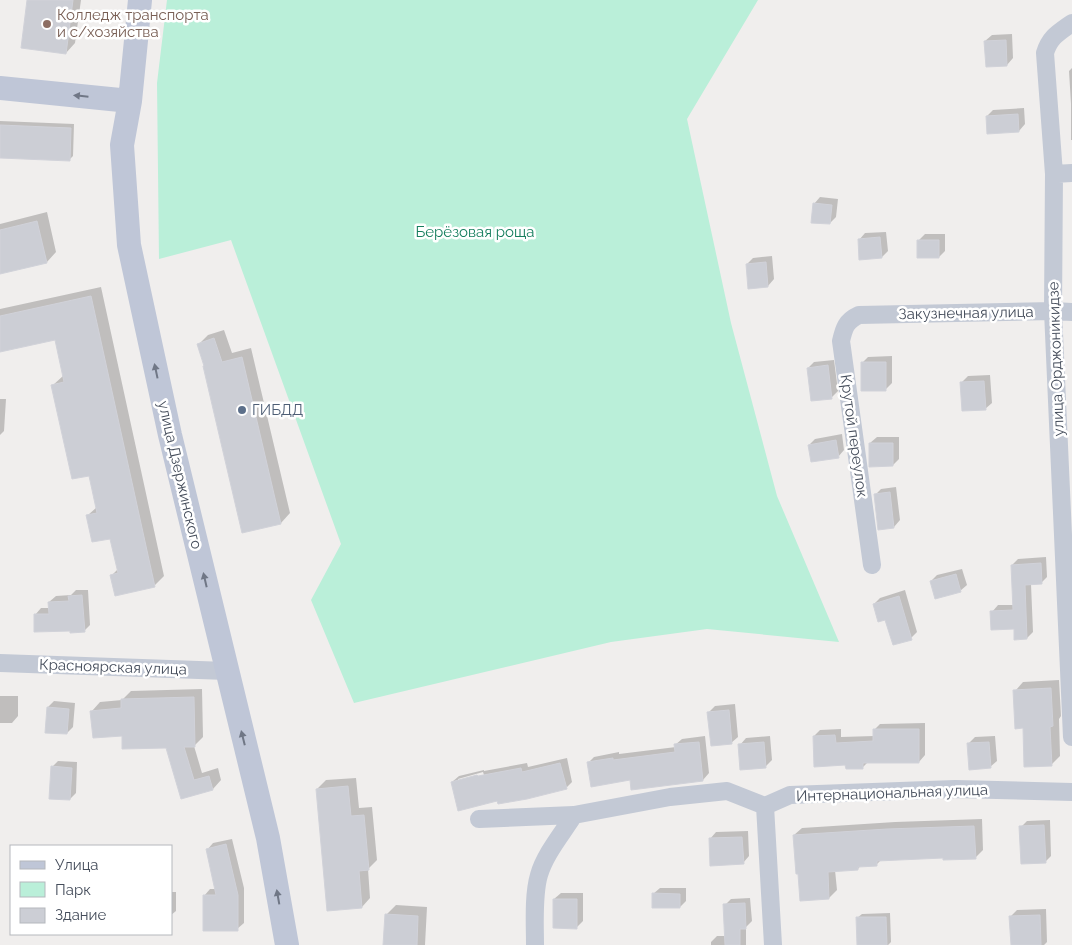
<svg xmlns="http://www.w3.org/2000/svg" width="1072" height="945" font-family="Raleway,sans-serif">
<rect width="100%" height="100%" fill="#f0eeed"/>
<path fill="#baefd9" d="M167 0H758L687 119 731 323 777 496 839 642 707 629 611 642 354 703 311 600 341 544 231 240 159 259 157 83Z"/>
<path fill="#0003" fill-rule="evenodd" d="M28 0H81L75 43 66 53Z
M1012 34 1013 58 1007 65 985 41 992 35Z
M1072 68V140H1071V104L1069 71Z
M1024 108 1025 124 1019 131 987 116 993 110Z
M0 121 74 124 73 156 69 160 0 157Z
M820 197 838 199 836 217 830 223 814 204Z
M47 212 56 252 47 262 0 273V224Z
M886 232 888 251 882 257 859 240 865 233Z
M925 234H945V251L939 257 919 240Z
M772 256 774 279 768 286 747 264 753 258Z
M101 287 164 576 154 586 112 575 118 569 111 537 88 515 97 507 90 474 52 386 64 375 56 339 0 351V309Z
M224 330 232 353 251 348 290 513 281 523 243 532 205 366 199 344 208 335Z
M892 356V383L886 389 862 363 868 357Z
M834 360 838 391 832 397 808 368 814 362Z
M990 375 992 403 985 409 962 382 968 376Z
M0 399H6L4 431 0 435Z
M842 434 844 450 838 457 809 445 815 439Z
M877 437H899V459L893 465 870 443Z
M896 487 900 520 894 527 875 495 881 489Z
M1046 557 1047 577 1041 583 1031 584 1033 632 1027 638 992 612 998 605H1014L1012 565 1018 559Z
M962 569 967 585 960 591 931 581 937 575Z
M76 590H88L90 625 84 631 35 615 41 608H50L49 602 56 596 71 595Z
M905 590 917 632 911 638 886 618 874 604 880 598Z
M1059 680 1061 716 1059 719 1060 756 1051 765 1025 727 1015 691 1023 682Z
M202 689 203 737 194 746 202 773 218 768 221 780 213 789 182 798 167 746 123 734 92 711 100 702 122 700 131 691Z
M0 696H18V716L12 723H0Z
M54 701 75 703 73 727 67 733 48 707Z
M735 704 738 737 731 743 709 712 715 706Z
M925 723V755L919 762H868L863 767 847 764 814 736 820 730 841 729V737L874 736V730L880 724Z
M705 736 709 773 703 780 631 778 588 763 594 757 619 752V754L676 747 675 745 682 739Z
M770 736 772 760 765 767 740 745 746 738Z
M995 736 997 761 990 767 968 744 975 737Z
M567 758 572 782 566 788 498 800 452 782 459 776 484 770V771L527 763 528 767ZM483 772 484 775 458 781V779Z
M58 761 77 762 76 793 70 799 52 767Z
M356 778 359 808 372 807 377 860 368 869 370 898 362 907 317 789 326 780Z
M982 819 983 850 975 858 944 857 882 859 877 864 861 865 858 869 835 870 837 890 829 898 794 835 802 828 895 822Z
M1050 820 1051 856 1045 862 1021 827 1027 821Z
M748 831 749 856 743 863 710 839 716 832Z
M232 839 244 888V923L237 929 204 896 210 889H216L207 850 213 843Z
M660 888H686V901L680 907 653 894Z
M171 892H176V911L171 915Z
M561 893H583V921L576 928 554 899Z
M750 898 752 921 746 927V945H711V942L717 936H726L725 905 731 899Z
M396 905 427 907 425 945H384L386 915Z
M1046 909 1047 942 1044 945H1012L1011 916 1017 910Z
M890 913 891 942 888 945H858L857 918 862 914Z"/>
<path fill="#ccced5" stroke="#d1d2d9" d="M27 0H73L66 54 21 48Z
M1006 40 1007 66 986 67 984 41Z
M1018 114 1019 132 987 134 986 116Z
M0 125 71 128 70 161 0 158Z
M813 203 832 205 830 224 811 223Z
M37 221 47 263 0 274V230Z
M880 237 882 258 859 260 858 239Z
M917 240H939V258H917Z
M766 262 768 287 748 289 746 264Z
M91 296 155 587 115 596 110 575 118 573 110 539 92 542 86 515 97 513 89 476 72 479 51 385 64 382 55 340 0 352V316Z
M214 338 222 362 242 357 281 524 242 533 203 366H204L197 344Z
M861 362H886V391H861Z
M828 365 832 399 811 401 807 368Z
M984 381 986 410 962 411 960 382Z
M836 440 839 458 811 462 808 445Z
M869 443H893V466L869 467Z
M890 492 894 528 878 530 874 494Z
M1041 563 1042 584 1025 585 1027 639 1014 640V629L991 630 990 611 1013 610 1011 565Z
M956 574 961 592 935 599 930 581Z
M82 595 85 632 70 633V631L34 632V614H49L48 602 69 601 68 596Z
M899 596 912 640 893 645 885 620 878 622 873 604Z
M1051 688 1053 726 1050 727 1052 766 1024 767 1023 728 1015 729 1013 690Z
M194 697 195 747H184L194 780 209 776 213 790 181 799 166 748 122 749V736L93 738 90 711 121 708V699Z
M47 707 69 709 67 734 45 733Z
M729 710 732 744 711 746 707 712Z
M873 729H919V763H863V769H846L845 765 814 767 813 736 835 735 836 743 873 741Z
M699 742 703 781 631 790 630 780 591 787 587 762 613 758V760L675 752 674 744Z
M764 742 766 768 740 770 738 744Z
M989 742 991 768 969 770 967 743Z
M560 763 567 789 527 799 498 804 497 801 458 811 451 782 477 775 478 776 521 768 522 772Z
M51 766 72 768 70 800 49 799Z
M348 786 351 816 364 815 369 870 359 871 362 908 327 911 316 789Z
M1044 825 1046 863 1021 864 1019 826Z
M974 826 976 859 943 860V858L877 861V866L858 867V870L828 872 829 899 800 901 798 874H796L793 835 887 829Z
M742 837 744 864 710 866 709 838Z
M226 844 238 895V931H203V895H216L206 849Z
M652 893 680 894V908H652Z
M553 899H577V929L553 928Z
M745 903 746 929H740V945H725L723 904Z
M385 914 418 916 417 945H383Z
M1040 915 1041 945H1011L1009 916Z
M856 917H886L887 945H857Z"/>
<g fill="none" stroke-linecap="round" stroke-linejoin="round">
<path stroke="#c3c9d5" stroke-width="18" d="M1072 23C1058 33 1050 37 1045 53L1054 174 1053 311 1072 737
M1054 174 1072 173
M872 565 841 341C844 328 846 321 859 315L1053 311 1072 312
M0 663 227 671
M765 806 773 945
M479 819 574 815 670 797 727 791 765 806 790 795 955 789 1072 792
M535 945C535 925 533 895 539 875 545 854 562 834 574 815"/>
<path stroke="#bfc6d7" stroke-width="24" d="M140 0 130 101 122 145 129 245 170 435 268 838 287 945
M0 88 130 101"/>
</g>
<defs><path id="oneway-solid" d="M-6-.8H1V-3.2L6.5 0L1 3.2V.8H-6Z" transform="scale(1.25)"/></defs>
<g fill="#707786">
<use href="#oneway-solid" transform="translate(81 96) rotate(-174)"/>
<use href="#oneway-solid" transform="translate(156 371) rotate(-102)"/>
<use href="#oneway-solid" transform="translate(205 580) rotate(-103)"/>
<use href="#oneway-solid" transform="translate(243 738) rotate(-104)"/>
<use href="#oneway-solid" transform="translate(278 897) rotate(-100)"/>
</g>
<circle fill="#8d6e63" stroke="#fff" stroke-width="2" cx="47" cy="24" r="5"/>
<circle fill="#5c6f8a" stroke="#fff" stroke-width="2" cx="242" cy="410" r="5"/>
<g text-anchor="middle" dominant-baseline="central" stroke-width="5" stroke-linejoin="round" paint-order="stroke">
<g font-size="15" fill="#785e54" stroke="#fff" text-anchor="start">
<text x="57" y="15">Колледж транспорта<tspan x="57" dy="17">и с/хозяйства</tspan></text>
</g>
<g font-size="15" fill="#157e5d" stroke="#fff">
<text x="475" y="232">Берёзовая роща</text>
</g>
<g font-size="15" fill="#454d5b" stroke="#fff">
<text transform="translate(966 313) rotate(-1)">Закузнечная улица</text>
<text transform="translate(1056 359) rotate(-92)">улица Орджоникидзе</text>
<text transform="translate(854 436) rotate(82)">Крутой переулок</text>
<text transform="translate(180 475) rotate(77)">улица Дзержинского</text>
<text transform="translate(113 667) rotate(2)">Красноярская улица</text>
<text transform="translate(892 793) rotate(-2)">Интернациональная улица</text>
</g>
<g font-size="15" fill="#4e5e75" stroke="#fff" text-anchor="start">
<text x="252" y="410">ГИБДД</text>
</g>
</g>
<rect x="10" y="845" width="162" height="90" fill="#ffffff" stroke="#b5b8bd"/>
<rect x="20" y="861" width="25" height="8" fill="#bfc6d7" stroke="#b5b8bd"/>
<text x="55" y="870" font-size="15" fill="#454d5b">Улица</text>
<rect x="20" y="882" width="25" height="15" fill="#baefd9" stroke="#b5b8bd"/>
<text x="55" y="895" font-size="15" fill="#454d5b">Парк</text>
<rect x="20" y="908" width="25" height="15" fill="#ccced5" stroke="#b5b8bd"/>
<text x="55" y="920" font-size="15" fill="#454d5b">Здание</text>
</svg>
